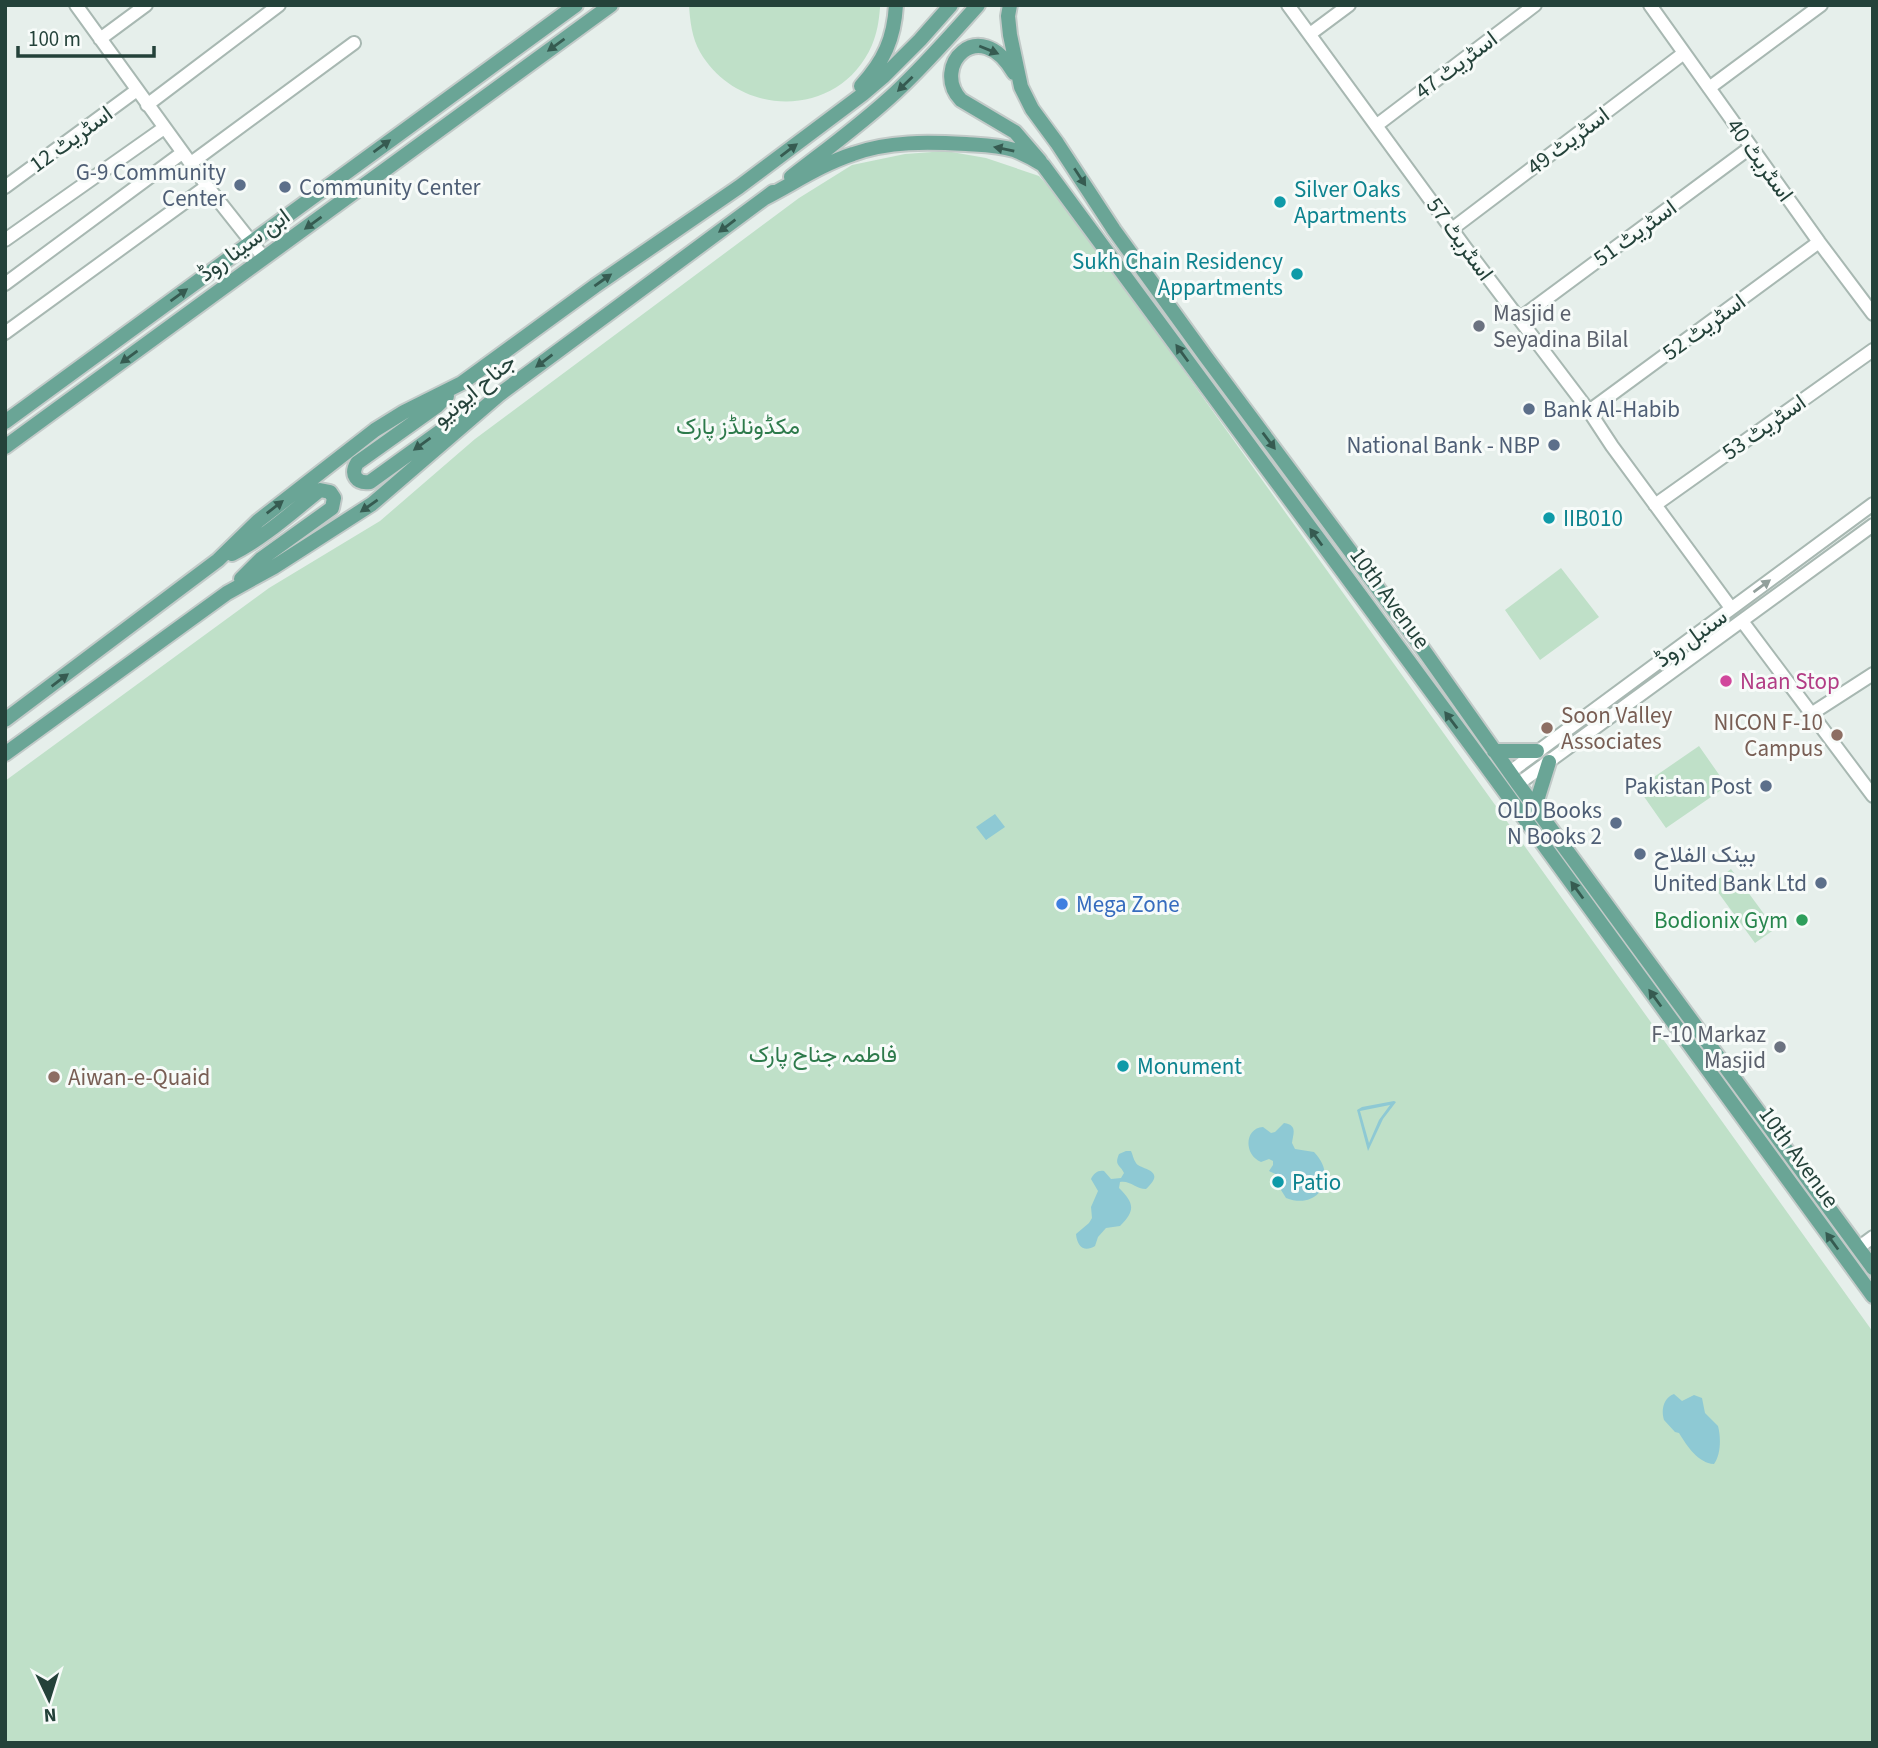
<svg xmlns="http://www.w3.org/2000/svg" width="1878" height="1748" font-family="'Source Sans 3',Vazirmatn,sans-serif">
<rect width="100%" height="100%" fill="#e6efeb"/>
<path fill="#bfe0c8" d="M689 5H880V8C879 21 877 33 872 45 840 119 739 119 700 52 692 38 690 21 689 5Z
M946 151 986 158 1039 176 1048 186 1051 187 1085 233 1873 1332V1743H5V781L269 588 380 521 475 439 799 198 852 165 905 154Z
M1561 568 1599 617 1540 660 1505 610Z
M1699 746 1727 786 1666 828 1638 788Z
M1731 869 1775 929 1755 943 1712 884Z"/>
<path fill="#8ec9d4" fill-rule="evenodd" d="M995 814 1005 827 986 840 976 827Z
M1394 1101 1396 1102 1383 1119 1368 1151 1357 1110 1362 1107ZM1390 1105 1379 1120 1369 1143 1360 1111Z
M1284 1123C1298 1125 1293 1134 1292 1143L1295 1149 1314 1152C1338 1176 1320 1211 1286 1198L1281 1190 1283 1182 1282 1177 1269 1171 1273 1165V1161L1269 1159 1261 1162C1243 1154 1245 1128 1263 1127L1271 1133 1275 1132Z
M1126 1151H1131C1133 1155 1133 1159 1136 1163 1140 1170 1168 1169 1146 1189 1136 1189 1130 1180 1120 1182L1119 1188C1134 1203 1136 1210 1120 1226L1106 1228 1098 1237 1095 1246C1084 1253 1077 1246 1076 1234L1089 1223 1092 1218 1091 1207 1098 1191 1091 1179C1094 1173 1098 1170 1104 1171L1111 1179 1121 1178 1124 1173C1120 1164 1114 1166 1119 1154Z
M1674 1394 1682 1401 1694 1395 1702 1398 1705 1413 1718 1426C1721 1437 1721 1455 1714 1464 1698 1463 1687 1446 1679 1433L1675 1432 1664 1420C1661 1411 1663 1398 1674 1394Z"/>
<g fill="none" stroke-linecap="round" stroke-linejoin="round">
<g stroke="#a8b8b2" stroke-width="16">
<path id="minor" d="M76 5 207 186 264 258
M1288 5 1464 246 1589 411 1612 446 1731 608
M1650 5 1819 242 1873 314
M1310 34 1349 5
M100 39 146 5
M1709 88 1821 5
M147 105 279 5
M1377 125 1535 5
M191 163 354 43
M5 187 137 90
M1452 229 1684 53
M5 240 164 128
M5 284 182 153
M1519 319 1751 147
M5 333 207 186
M1589 411 1819 242
M1655 505 1873 350
M1742 621 1873 796
M1811 714 1873 674
M1510 772 1873 504
M1518 784 1873 525
M1858 1248 1873 1237"/>
</g>
<g stroke="#c2cac8" stroke-width="18">
<path id="major" d="M1010 5 1008 16 1010 35 1021 87 1032 109 1057 143 1114 230 1206 357 1420 645 1518 784 1873 1268
M1014 73C979 13 930 67 961 100L1015 132 1040 161
M861 86C884 61 894 39 896 5
M791 177C827 149 863 123 896 92 925 65 951 35 978 5
M765 198C794 183 822 164 853 154 889 141 927 142 966 144 982 145 998 145 1014 150 1024 154 1034 159 1043 165L1492 774 1873 1296
M447 396 437 406 357 463C350 475 357 484 370 482L474 407
M5 422 576 5
M5 447 611 5
M232 554C264 538 292 512 320 490L330 492 334 498 332 508 261 559 241 579
M5 720 218 560 258 521 375 430 404 412 462 383 595 286 739 187 863 94 883 77 920 40 951 5
M1494 751H1537
M5 754 227 593 274 567 372 504 500 394 773 192
M1535 807 1549 762"/>
</g>
<use href="#minor" stroke="#fff" stroke-width="12"/>
<use href="#major" stroke="#6aa596" stroke-width="14"/>
</g>
<defs><path id="oneway-solid" d="M-6-.8H1V-3.2L6.5 0L1 3.2V.8H-6Z" transform="scale(1.75)"/></defs>
<g fill="#365b51">
<use href="#oneway-solid" transform="translate(556 45) rotate(144)"/>
<use href="#oneway-solid" transform="translate(989 50) rotate(22)"/>
<use href="#oneway-solid" transform="translate(905 84) rotate(136)"/>
<use href="#oneway-solid" transform="translate(382 146) rotate(-36)"/>
<use href="#oneway-solid" transform="translate(1004 149) rotate(-168)"/>
<use href="#oneway-solid" transform="translate(789 150) rotate(-37)"/>
<use href="#oneway-solid" transform="translate(1080 177) rotate(57)"/>
<use href="#oneway-solid" transform="translate(313 223) rotate(144)"/>
<use href="#oneway-solid" transform="translate(727 226) rotate(143)"/>
<use href="#oneway-solid" transform="translate(603 280) rotate(-35)"/>
<use href="#oneway-solid" transform="translate(179 295) rotate(-36)"/>
<use href="#oneway-solid" transform="translate(1182 353) rotate(-126)"/>
<use href="#oneway-solid" transform="translate(129 357) rotate(144)"/>
<use href="#oneway-solid" transform="translate(544 361) rotate(143)"/>
<use href="#oneway-solid" transform="translate(1269 441) rotate(53)"/>
<use href="#oneway-solid" transform="translate(422 444) rotate(144)"/>
<use href="#oneway-solid" transform="translate(369 506) rotate(145)"/>
<use href="#oneway-solid" transform="translate(275 507) rotate(-38)"/>
<use href="#oneway-solid" transform="translate(1316 537) rotate(-126)"/>
<use href="#oneway-solid" transform="translate(60 680) rotate(-37)"/>
<use href="#oneway-solid" transform="translate(1451 720) rotate(-127)"/>
<use href="#oneway-solid" transform="translate(1577 890) rotate(-126)"/>
<use href="#oneway-solid" transform="translate(1655 998) rotate(-126)"/>
<use href="#oneway-solid" transform="translate(1832 1241) rotate(-126)"/>
</g>
<use fill="#92a09c" href="#oneway-solid" transform="translate(1762 586) rotate(-36)"/>
<g fill="#5c6f8a" stroke="#f7fbf9" stroke-width="2.5">
<circle cx="240" cy="185" r="7"/>
<circle cx="285" cy="187" r="7"/>
<circle cx="1529" cy="409" r="7"/>
<circle cx="1554" cy="445" r="7"/>
<circle cx="1766" cy="786" r="7"/>
<circle cx="1616" cy="823" r="7"/>
<circle cx="1640" cy="854" r="7"/>
<circle cx="1821" cy="883" r="7"/>
</g>
<g fill="#0f9aa8" stroke="#f7fbf9" stroke-width="2.5">
<circle cx="1280" cy="202" r="7"/>
<circle cx="1297" cy="274" r="7"/>
<circle cx="1549" cy="518" r="7"/>
<circle cx="1123" cy="1066" r="7"/>
<circle cx="1278" cy="1182" r="7"/>
</g>
<g fill="#6b7280" stroke="#f7fbf9" stroke-width="2.5">
<circle cx="1479" cy="326" r="7"/>
<circle cx="1780" cy="1047" r="7"/>
</g>
<circle fill="#d1479c" stroke="#f7fbf9" stroke-width="2.5" cx="1726" cy="681" r="7"/>
<g fill="#8d6e63" stroke="#f7fbf9" stroke-width="2.5">
<circle cx="1547" cy="728" r="7"/>
<circle cx="1837" cy="735" r="7"/>
<circle cx="54" cy="1077" r="7"/>
</g>
<circle fill="#3f7fe0" stroke="#f7fbf9" stroke-width="2.5" cx="1062" cy="904" r="7"/>
<circle fill="#2e9e5b" stroke="#f7fbf9" stroke-width="2.5" cx="1802" cy="920" r="7"/>
<g text-anchor="middle" dominant-baseline="central" stroke-width="6" stroke-linejoin="round" paint-order="stroke">
<g font-size="23" fill="#24423a" stroke="#f7fbf9">
<text transform="translate(1456 65) rotate(-37)">اسٹریٹ 47</text>
<text transform="translate(71 139) rotate(-36)">اسٹریٹ 12</text>
<text transform="translate(1568 141) rotate(-37)">اسٹریٹ 49</text>
<text transform="translate(1760 160) rotate(54)">اسٹریٹ 40</text>
<text transform="translate(1635 233) rotate(-36)">اسٹریٹ 51</text>
<text transform="translate(1460 239) rotate(54)">اسٹریٹ 57</text>
<text transform="translate(244 245) rotate(-36)">ابن سینا روڈ</text>
<text transform="translate(1704 327) rotate(-36)">اسٹریٹ 52</text>
<text transform="translate(474 390) rotate(-40)">جناح ایونیو</text>
<text transform="translate(1764 427) rotate(-35)">اسٹریٹ 53</text>
<text transform="translate(1390 598) rotate(54)">10th Avenue</text>
<text transform="translate(1691 638) rotate(-36)">سنبل روڈ</text>
<text transform="translate(1799 1157) rotate(54)">10th Avenue</text>
</g>
<g font-size="23" fill="#4e5e75" stroke="#f7fbf9" text-anchor="end">
<text x="226" y="172">G-9 Community<tspan x="226" dy="26">Center</tspan></text>
<text x="299" y="187" text-anchor="start">Community Center</text>
<text x="1543" y="409" text-anchor="start">Bank Al-Habib</text>
<text x="1540" y="445">National Bank - NBP</text>
<text x="1752" y="786">Pakistan Post</text>
<text x="1602" y="810">OLD Books<tspan x="1602" dy="26">N Books 2</tspan></text>
<text x="1654" y="854" text-anchor="start">بینک الفلاح</text>
<text x="1807" y="883">United Bank Ltd</text>
</g>
<g font-size="23" fill="#0d838f" stroke="#f7fbf9" text-anchor="start">
<text x="1294" y="189">Silver Oaks<tspan x="1294" dy="26">Apartments</tspan></text>
<text x="1283" y="261" text-anchor="end">Sukh Chain Residency<tspan x="1283" dy="26">Appartments</tspan></text>
<text x="1563" y="518">IIB010</text>
<text x="1137" y="1066">Monument</text>
<text x="1292" y="1182">Patio</text>
</g>
<g font-size="23" fill="#5b616d" stroke="#f7fbf9" text-anchor="start">
<text x="1493" y="313">Masjid e<tspan x="1493" dy="26">Seyadina Bilal</tspan></text>
<text x="1766" y="1034" text-anchor="end">F-10 Markaz<tspan x="1766" dy="26">Masjid</tspan></text>
</g>
<g font-size="23" fill="#2d7a4b" stroke="#f7fbf9">
<text x="738" y="426">مکڈونلڈز پارک</text>
<text x="823" y="1054">فاطمہ جناح پارک</text>
</g>
<g font-size="23" fill="#b23c85" stroke="#f7fbf9" text-anchor="start">
<text x="1740" y="681">Naan Stop</text>
</g>
<g font-size="23" fill="#785e54" stroke="#f7fbf9" text-anchor="start">
<text x="1561" y="715">Soon Valley<tspan x="1561" dy="26">Associates</tspan></text>
<text x="1823" y="722" text-anchor="end">NICON F-10<tspan x="1823" dy="26">Campus</tspan></text>
<text x="68" y="1077">Aiwan-e-Quaid</text>
</g>
<g font-size="23" fill="#366cbe" stroke="#f7fbf9" text-anchor="start">
<text x="1076" y="904">Mega Zone</text>
</g>
<g font-size="23" fill="#27864d" stroke="#f7fbf9" text-anchor="end">
<text x="1788" y="920">Bodionix Gym</text>
</g>
</g>
<rect width="1878" height="1748" fill="none" stroke="#24423a" stroke-width="14"/>
<g transform="translate(49 1699) rotate(176)" stroke="#f7fbf9" stroke-width="5" paint-order="stroke">
<path d="M0-5L12 26L0 18L-12 26Z" fill="#24423a"/>
<text y="-10" font-size="19" font-weight="bold" text-anchor="middle" fill="#24423a">N</text>
</g>
<path d="M18 46v10h136v-10" fill="none" stroke="#24423a" stroke-width="3.5"/>
<text x="28" y="46" font-size="21" fill="#24423a" stroke="#f7fbf9" stroke-width="5" paint-order="stroke">100 m</text>
</svg>
